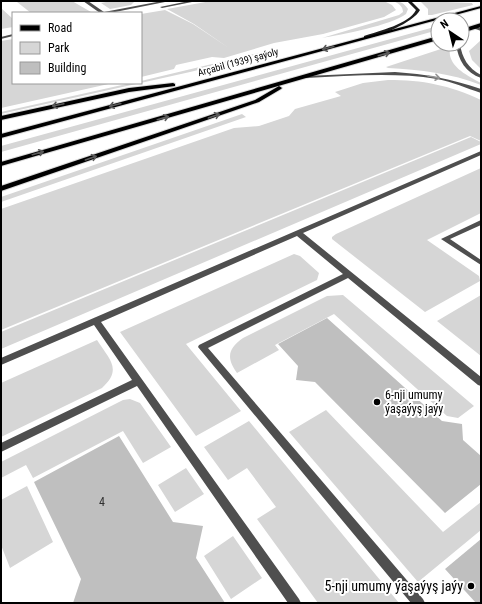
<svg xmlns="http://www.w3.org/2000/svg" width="482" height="604" font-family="'Roboto Condensed',sans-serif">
<rect width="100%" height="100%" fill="#fff"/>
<path fill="#d6d6d6" d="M72 1 91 12 31 13 17 2Z
M111 1H135L131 5 110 9 101 3Z
M211 1H384L392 5 396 10 384 17 323 34 274 43 224 58 212 57 176 65 174 69 141 77V14L165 10 193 24 229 48 194 24 167 9Z
M393 1C400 1 404 3 408 9L406 14C392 25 341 35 322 38L399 15 403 12C403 6 398 3 393 1Z
M420 1 472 3 473 5 432 15H428V9Z
M1 8 13 19V27L1 29Z
M438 26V30L1 152V146Z
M13 39V83H113L1 108V41Z
M481 40V69L472 60 469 51Z
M447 47 450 49C447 66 468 76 481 83V85C451 73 420 70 388 68L386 67Z
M266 51 239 60 190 72 1 114V112L131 83H141V81Z
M388 80C423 80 449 85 481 100V141L470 136 1 330V209L234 128 259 126 289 116 295 109 341 96 335 92 363 83Z
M242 114 246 117 1 202V197Z
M471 137 481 142V144L1 349V332Z
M481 168V213L427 240 479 276 480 281 425 312 332 239V237L336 234Z
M294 254 300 256 319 273 317 280 186 344 241 411 196 436 120 332Z
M343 295 474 406 458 418 447 416 334 314 275 345 279 350 237 373C226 357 228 349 243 338L327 296Z
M481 295V356L437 321Z
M97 340C109 359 123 369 102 388L1 437V383Z
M130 399 140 403 171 447 143 463 123 431 33 478 26 465 1 478V462L123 400Z
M326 410 443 532 481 502V530L418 582 289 432Z
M249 421 399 603H318L257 519 276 507 247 468 228 480 204 447Z
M186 468 204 494 175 512 158 485Z
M27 486 53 542 10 568 1 545V500Z
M233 536 262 578 231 599 204 556Z"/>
<path fill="#bfbfbf" d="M327 318 442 421 462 424 463 440 481 456V484L445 513 315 382 296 380 298 366 278 344Z
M119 436 173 522 203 526 196 558 225 603H73L81 579 34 482Z
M481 539V603H476L445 569Z"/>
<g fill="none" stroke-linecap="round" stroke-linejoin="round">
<g stroke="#dbdbdb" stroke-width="2">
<path id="primary" d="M481 6V8L1 138V134Z
M481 23V27L462 33V29Z
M438 36V40L1 166V162Z
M173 83 175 84V86L129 92 1 120V116L129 88Z
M279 86 282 88 281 89 259 102 1 191V186L255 100Z"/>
</g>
<path fill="#4f4f4f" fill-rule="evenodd" d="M2 1H7L5 2Z
M83 1H88L104 12 162 1H170L110 13H100Z
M189 1H197L162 8 160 7Z
M474 26 481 28V31L473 28Z
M13 34V36L1 39V37Z
M456 44H460C462 58 468 68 481 75V78C466 73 458 60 456 44Z
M395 72C425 74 452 79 481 89V93C466 88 453 82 437 79 394 72 350 76 306 78L304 77 306 76Z
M481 151V155L303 233 481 377V386L478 385 348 278 208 348 423 599 425 603H411L198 347 199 345 343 274 297 236 101 322 299 599 301 603H288L137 386 1 452V443L132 380 94 325 1 365V358Z
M481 220V225L450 239 481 260V265L441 239Z"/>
<path fill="#1c1c1c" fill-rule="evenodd" d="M407 1H411L420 10C414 22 378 38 364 38V36C379 31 409 24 416 10Z"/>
<use href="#primary" fill="#000" fill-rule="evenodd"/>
</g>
<defs><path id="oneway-shaft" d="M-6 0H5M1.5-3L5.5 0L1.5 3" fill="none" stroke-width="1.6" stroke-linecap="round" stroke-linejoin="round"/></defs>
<g stroke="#595959">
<use href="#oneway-shaft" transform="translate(328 48) rotate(165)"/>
<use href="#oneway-shaft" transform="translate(384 54) rotate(-16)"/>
<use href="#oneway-shaft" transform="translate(58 105) rotate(168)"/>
<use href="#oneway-shaft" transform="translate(115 105) rotate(165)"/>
<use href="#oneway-shaft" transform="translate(214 116) rotate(-19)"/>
<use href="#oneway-shaft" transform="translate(163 118) rotate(-16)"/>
<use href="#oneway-shaft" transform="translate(38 153) rotate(-16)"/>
<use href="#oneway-shaft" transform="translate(91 158) rotate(-19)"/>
</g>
<use stroke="#959595" href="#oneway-shaft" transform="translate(434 77) rotate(9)"/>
<g fill="#000" stroke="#fff" stroke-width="1.5">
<circle cx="377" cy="402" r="4"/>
<circle cx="471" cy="586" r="4"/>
</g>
<g text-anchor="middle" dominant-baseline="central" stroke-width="4" stroke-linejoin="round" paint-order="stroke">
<g font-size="10" fill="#000" stroke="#fff">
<text transform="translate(238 62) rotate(-15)">Arçabil (1939) şaýoly</text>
</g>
<g font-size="12" fill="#000" stroke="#fff" text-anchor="start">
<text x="385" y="395">6-nji umumy<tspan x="385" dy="14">ýaşaýyş jaýy</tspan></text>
</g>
<g font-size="12" fill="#303030">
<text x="102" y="502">4</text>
</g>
<g font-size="14" fill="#000" stroke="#fff" text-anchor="end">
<text x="463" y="586">5-nji umumy ýaşaýyş jaýy</text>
</g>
</g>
<rect width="482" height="604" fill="none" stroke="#000000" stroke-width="4"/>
<rect x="12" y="12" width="130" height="72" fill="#ffffff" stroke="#999999"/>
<rect x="20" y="25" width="20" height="6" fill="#000000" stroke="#999999"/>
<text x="48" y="32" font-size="12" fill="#000000">Road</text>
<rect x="20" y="42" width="20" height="12" fill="#d6d6d6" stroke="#999999"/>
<text x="48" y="52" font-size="12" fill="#000000">Park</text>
<rect x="20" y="62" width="20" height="12" fill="#bfbfbf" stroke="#999999"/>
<text x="48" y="72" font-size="12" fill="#000000">Building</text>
<g transform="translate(450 32) rotate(325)"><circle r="19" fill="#ffffff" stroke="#999999"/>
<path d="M0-3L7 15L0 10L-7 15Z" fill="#000000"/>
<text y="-6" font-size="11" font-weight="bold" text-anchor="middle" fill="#000000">N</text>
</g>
</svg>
